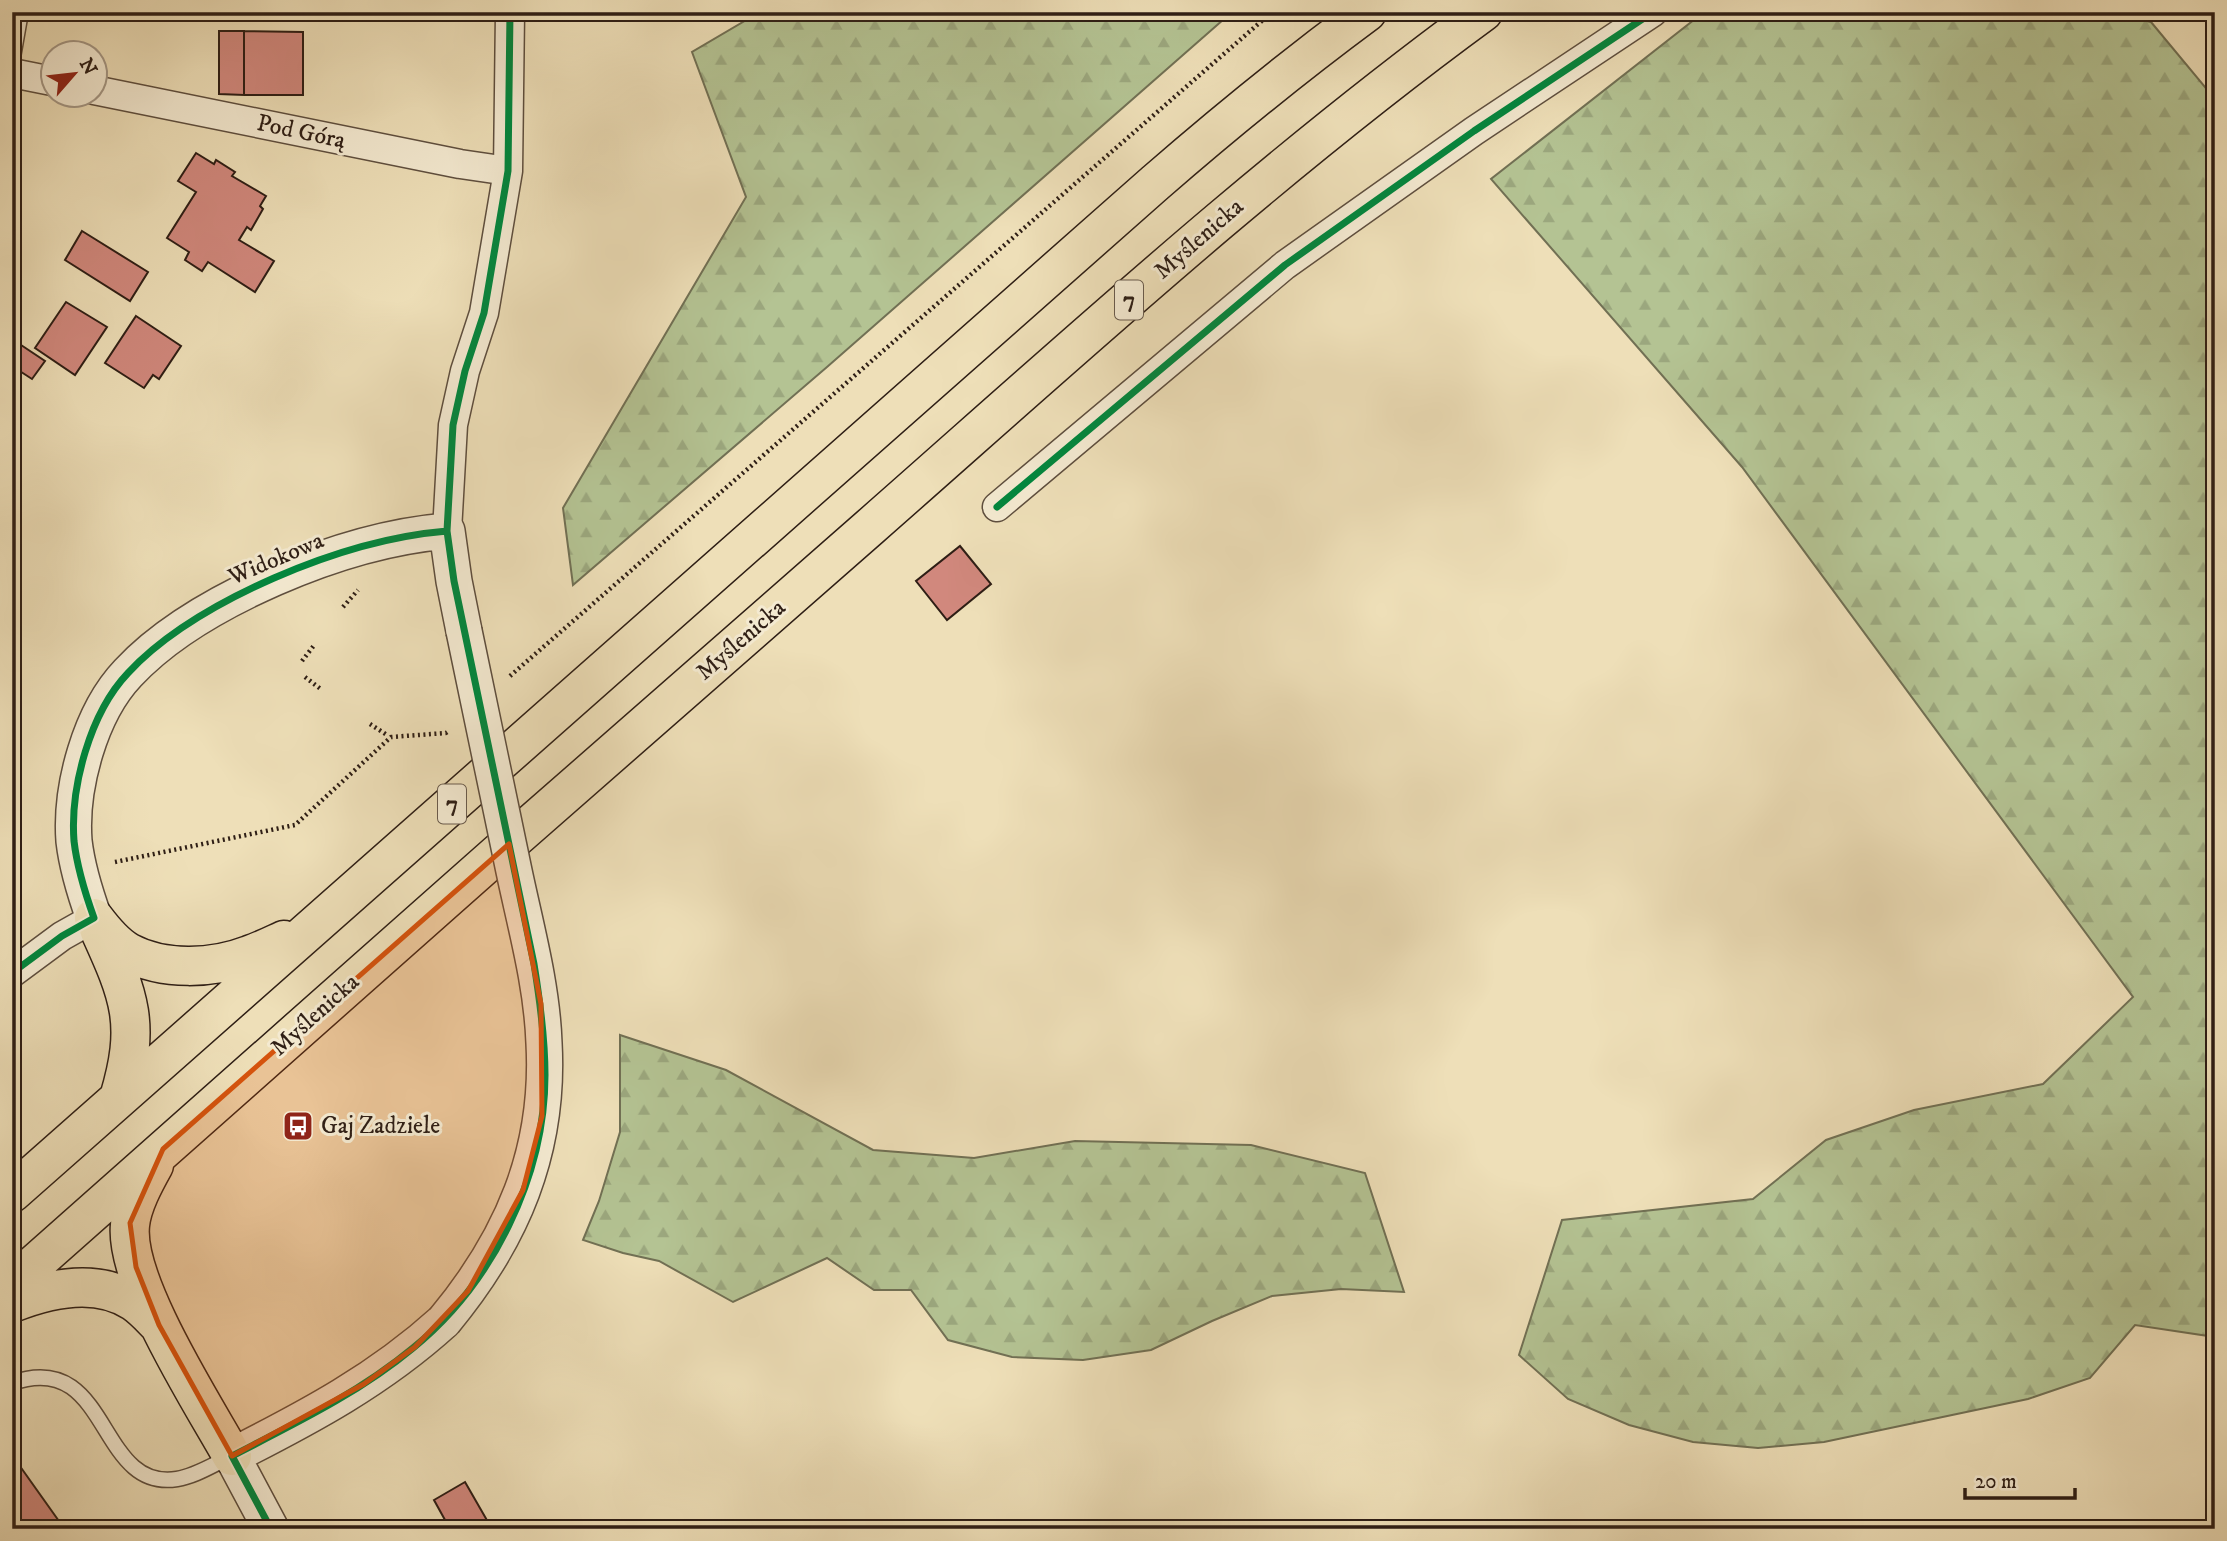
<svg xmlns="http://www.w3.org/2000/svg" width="2227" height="1541" font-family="'IM FELL DW Pica',serif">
<defs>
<pattern id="forest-firs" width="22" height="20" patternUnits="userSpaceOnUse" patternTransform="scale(1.75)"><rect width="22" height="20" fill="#b4c393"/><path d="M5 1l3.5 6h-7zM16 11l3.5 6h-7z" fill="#9ba77e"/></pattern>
</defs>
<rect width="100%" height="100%" fill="#eedfb8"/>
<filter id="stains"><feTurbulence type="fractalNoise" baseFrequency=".00286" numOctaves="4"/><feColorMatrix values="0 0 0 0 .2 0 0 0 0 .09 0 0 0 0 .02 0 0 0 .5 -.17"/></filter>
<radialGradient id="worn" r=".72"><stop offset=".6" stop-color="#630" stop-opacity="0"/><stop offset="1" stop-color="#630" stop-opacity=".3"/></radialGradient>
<path fill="url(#forest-firs)" stroke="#717054" stroke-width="2" d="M760 12H1232L827 367 573 585 563 508 746 197 692 52Z
M1704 12H2106L2151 22 2215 99V1337L2135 1325 2090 1378 2028 1399 1824 1442 1758 1448 1693 1442 1629 1425 1568 1399 1519 1355 1562 1220 1753 1199 1826 1140 1914 1110 2043 1084 2133 997 1742 467 1491 179Z
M620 1035 726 1070 873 1150 974 1158 1075 1141 1251 1145 1365 1173 1404 1292 1341 1289 1272 1296 1212 1321 1151 1350 1083 1360 1012 1357 948 1340 911 1290H874L827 1258 733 1302 659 1261 623 1253 583 1240 599 1201 620 1132Z"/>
<path fill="#d1887d" stroke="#2e1e15" stroke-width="2" d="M219 31H244V95L219 94Z
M244 31 303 32V95H244Z
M196 153 214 164 216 160 235 172 232 176 266 196 260 206 263 209 251 230 247 227 239 240 274 261 255 292 208 262 202 271 185 260 189 252 167 238 196 192 178 181Z
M82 231 148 272 130 301 65 260Z
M66 302 107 327 75 375 35 348Z
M136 316 181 346 159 379 153 375 144 388 105 363Z
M12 339 45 361 32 379 12 366Z
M960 546 991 584 947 620 916 581Z
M12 1455 61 1524 54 1529H12Z
M465 1482 492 1529H450L434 1500Z"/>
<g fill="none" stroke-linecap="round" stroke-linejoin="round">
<g stroke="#5e4e3e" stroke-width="17">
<path id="service" d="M12 63 21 12
M12 1383C111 1348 96 1492 177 1479 196 1476 214 1464 232 1456"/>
</g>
<g stroke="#5e4e3e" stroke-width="31">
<path id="minor" d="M12 73 52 81
M94 90 460 164 508 171
M997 507 1285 265 1474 131 1653 12
M447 531 453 425 465 371 484 313 508 171 510 12
M12 973 62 936 94 918"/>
</g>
<g stroke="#5e4e3e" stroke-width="38">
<path id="tertiary" d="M94 918C85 893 77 867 74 841 70 787 90 713 128 673 167 631 222 601 274 578 329 554 387 536 447 531L454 581 464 631
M271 1529 232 1456C309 1417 379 1380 444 1321"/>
</g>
<g stroke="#2e1e15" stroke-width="41">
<path id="trunk" d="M94 918C103 930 114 944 128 952 163 971 213 969 249 955 261 951 273 945 284 940
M99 929C130 997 141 1024 119 1098
M154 1165C144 1183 132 1205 130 1225 124 1282 203 1404 232 1456
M12 1193 1155 183C1224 123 1294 66 1367 12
M12 1284C296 1030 583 778 870 527 1070 351 1267 170 1483 12
M12 1303C50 1288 98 1278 134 1302 143 1308 151 1317 159 1325"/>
</g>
<path stroke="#2e1e15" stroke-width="4.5" stroke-dasharray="2 3.5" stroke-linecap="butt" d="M343 607 358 590
M302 661 315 644
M510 676 1272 12
M305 677 322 690
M370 724 387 735
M115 862 295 825 391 737 446 733 449 731"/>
<use href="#service" stroke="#f4ead1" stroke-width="14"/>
<use href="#minor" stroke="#f4ead1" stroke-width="28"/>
<use href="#tertiary" stroke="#f4ead1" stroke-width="35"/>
<use href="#trunk" stroke="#eedfb8" stroke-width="38"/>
<g stroke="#5e4e3e" stroke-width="38" stroke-linecap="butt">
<path id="tertiary-bridge" d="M444 1321C512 1239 550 1151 544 1043 542 985 526 928 514 871 498 791 481 711 464 631"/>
</g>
<use href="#tertiary-bridge" stroke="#f4ead1" stroke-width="35"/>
<g stroke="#f4ead1" stroke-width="11">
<path id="cycleway" d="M997 507 1285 265 1474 131 1653 12
M12 973 62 936 94 918C85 893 77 867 74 841 70 787 90 713 128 673 167 631 222 601 274 578 329 554 387 536 447 531
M271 1529 232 1456C294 1424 359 1393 413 1348 492 1284 545 1177 545 1075 545 1037 540 1001 534 964L454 581 447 531 453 425 465 371 484 313 508 171 510 12"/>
</g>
<use href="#cycleway" stroke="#00873e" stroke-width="7"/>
</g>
<path fill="#d5530d" fill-opacity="0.2" stroke="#d5530d" stroke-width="5" stroke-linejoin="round" d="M509 844 541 1004 542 1116 523 1190 468 1291 415 1347 364 1384 232 1456 159 1325 136 1267 130 1223 163 1149Z"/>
<defs>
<g id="bus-square" transform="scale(1.575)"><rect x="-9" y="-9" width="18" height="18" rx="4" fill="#8f2418" stroke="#f4ead1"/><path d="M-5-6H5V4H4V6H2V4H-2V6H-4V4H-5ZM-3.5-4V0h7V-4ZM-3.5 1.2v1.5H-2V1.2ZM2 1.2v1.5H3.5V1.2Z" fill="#fff"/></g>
</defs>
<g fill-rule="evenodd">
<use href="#bus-square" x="298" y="1126"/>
</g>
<g text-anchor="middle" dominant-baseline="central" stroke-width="6" stroke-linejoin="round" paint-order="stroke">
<g fill="#f4ead1" stroke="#695b4d" stroke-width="2">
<rect x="1115" y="280.5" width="28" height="39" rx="5"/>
<rect x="438" y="784.5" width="28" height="39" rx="5"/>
</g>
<g font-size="23" font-weight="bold" fill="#2e1e15">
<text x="1129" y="300">7</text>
<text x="452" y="804">7</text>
</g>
<g font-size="24" fill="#2e1e15" stroke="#f4ead1">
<text transform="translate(301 132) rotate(12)">Pod Górą</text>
<text transform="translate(1199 239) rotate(-41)">Myślenicka</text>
<text transform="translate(276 559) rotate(-23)">Widokowa</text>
<text transform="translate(741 640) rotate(-41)">Myślenicka</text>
<text transform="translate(315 1015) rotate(-42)">Myślenicka</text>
</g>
<g font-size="24" fill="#2e1e15" stroke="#f4ead1" text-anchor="start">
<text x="321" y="1126">Gaj Zadziele</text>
</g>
</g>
<rect width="2227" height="1541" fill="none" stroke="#eedfb8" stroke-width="42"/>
<rect x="14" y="14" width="2199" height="1513" fill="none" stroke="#2e1e15" stroke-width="3.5"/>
<rect x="21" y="21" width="2185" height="1499" fill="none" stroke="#2e1e15" stroke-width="2"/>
<g transform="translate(74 74) rotate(62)"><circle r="33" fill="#f4ead1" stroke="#a59886" stroke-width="2"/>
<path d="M0-5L12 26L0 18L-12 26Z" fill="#8f2418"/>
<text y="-10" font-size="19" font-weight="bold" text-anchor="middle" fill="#2e1e15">N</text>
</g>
<path d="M1965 1488v10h110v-10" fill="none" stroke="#2e1e15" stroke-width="3.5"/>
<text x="1975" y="1488" font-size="21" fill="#2e1e15" stroke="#f4ead1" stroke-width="5" paint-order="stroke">20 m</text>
<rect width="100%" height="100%" filter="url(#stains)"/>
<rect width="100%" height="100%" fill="url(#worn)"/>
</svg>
